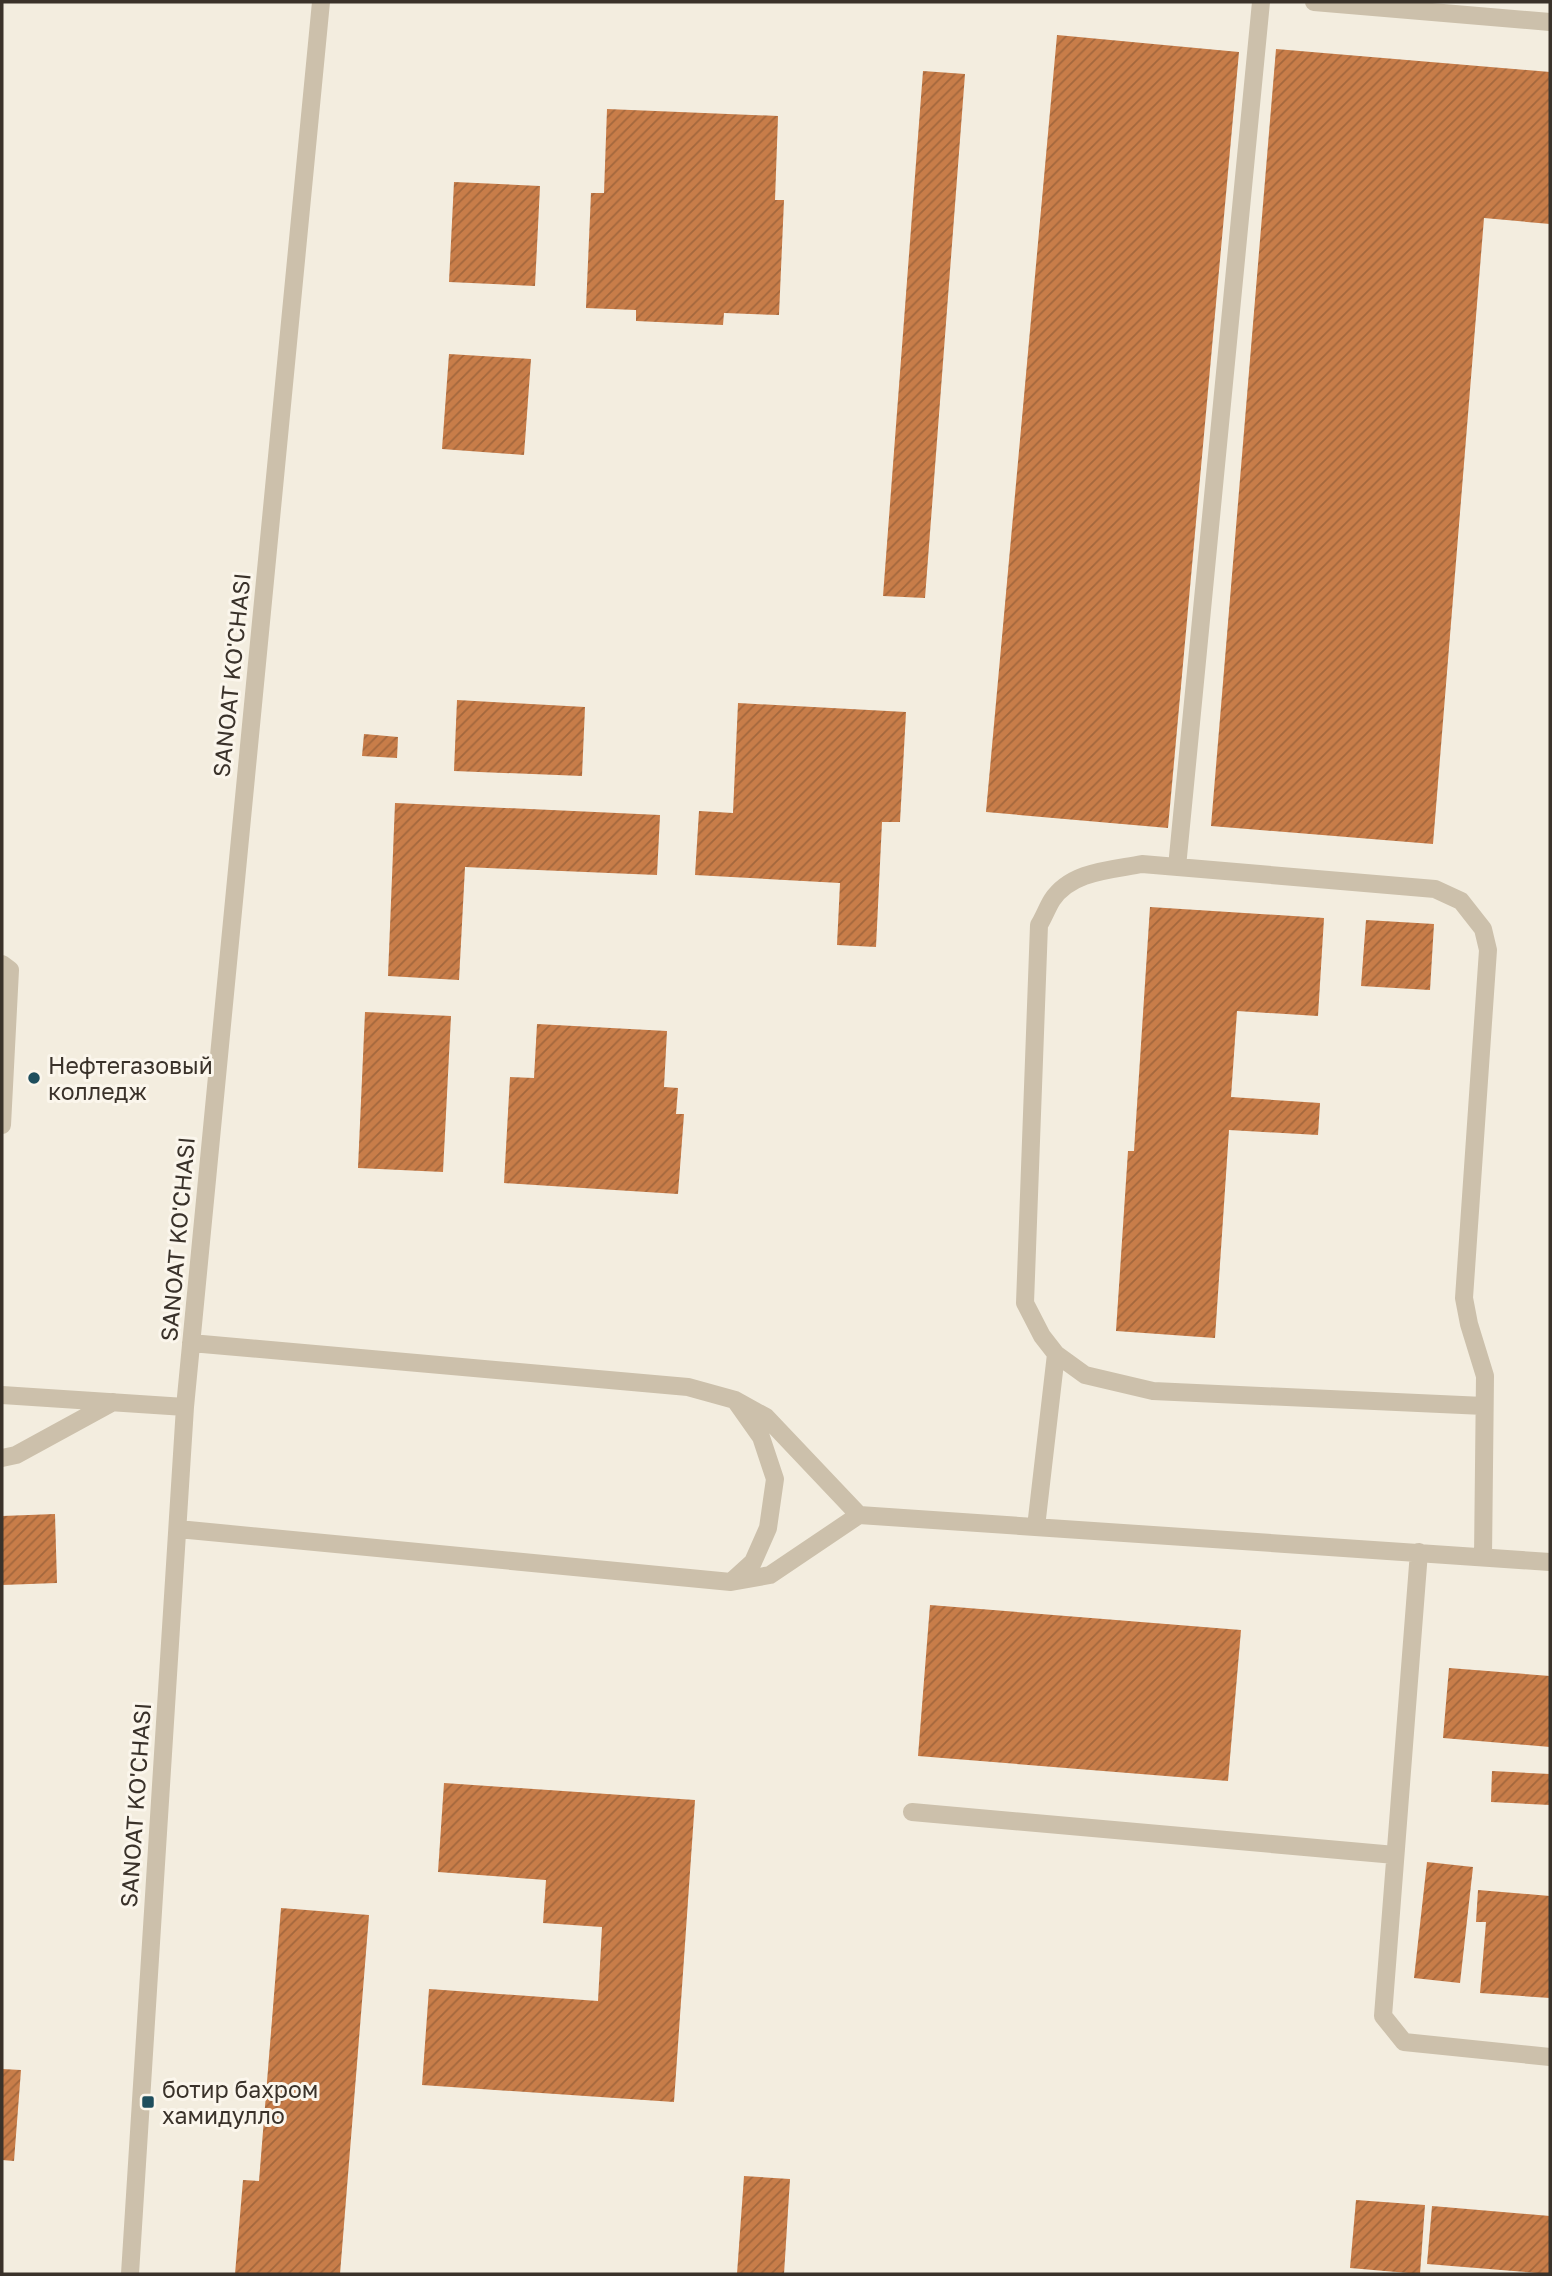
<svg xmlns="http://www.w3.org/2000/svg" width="1552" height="2276" font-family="'Golos Text',sans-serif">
<defs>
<pattern id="building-hatch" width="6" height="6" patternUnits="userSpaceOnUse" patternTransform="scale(1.75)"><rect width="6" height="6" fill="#c87d49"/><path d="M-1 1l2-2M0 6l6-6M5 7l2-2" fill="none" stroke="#a3673d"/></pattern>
</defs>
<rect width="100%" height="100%" fill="#f3eddf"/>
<path fill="url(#building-hatch)" d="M1057 35 1239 52 1168 828 986 812Z
M1276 49 1550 72V224L1484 218 1433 844 1211 826Z
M923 71 965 74 925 598 883 596Z
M607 109 778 116 775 200H784L779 315 724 313 723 325 636 321V310L586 308 591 193H604Z
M454 182 540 186 535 286 449 282Z
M449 354 531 359 524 455 442 449Z
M457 700 585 707 582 776 454 771Z
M738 703 906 712 900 822H882L876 947 837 945 840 883 695 875 699 811 733 813Z
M364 734 398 737 397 758 362 756Z
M395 803 660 815 657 875 465 867 459 980 388 976Z
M1150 907 1324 918 1318 1016 1237 1011 1231 1097 1320 1103 1318 1135 1229 1130 1215 1338 1116 1331 1128 1151H1134Z
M1366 920 1434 924 1430 990 1361 986Z
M365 1012 451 1016 443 1172 358 1168Z
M537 1024 667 1031 664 1087 678 1088 676 1114H684L678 1194 504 1183 510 1077 534 1078Z
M55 1514 57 1583 2 1585V1516Z
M930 1605 1241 1630 1228 1781 918 1756Z
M1449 1668 1550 1676V1747L1443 1738Z
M1492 1771 1550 1774V1805L1491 1802Z
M444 1783 695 1800 674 2102 422 2085 429 1989 598 2001 602 1927 543 1923 546 1880 438 1872Z
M1427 1862 1473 1867 1460 1983 1414 1978Z
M1478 1890 1550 1896V1998L1480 1993 1486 1922H1476Z
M281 1908 369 1915 340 2274H235L243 2180 259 2181Z
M2 2069 21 2070 14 2161 2 2160Z
M744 2176 790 2179 784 2274H737Z
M1356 2200 1425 2205 1420 2274 1350 2268Z
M1432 2206 1550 2216V2274L1427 2264Z"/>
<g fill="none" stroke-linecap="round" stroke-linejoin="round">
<path stroke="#ccc0ab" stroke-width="18" d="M1314 2 1550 22
M1177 867 1261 2
M2 964 10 970 2 1125
M191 1343 688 1387 735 1400 766 1417 859 1515
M1056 1354 1085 1375 1153 1391 1484 1406
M2 1395 185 1407
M2 1458 16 1455 113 1402
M1036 1527 1056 1354 1042 1336 1025 1303 1039 925C1044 917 1047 908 1052 900 1071 871 1111 870 1142 864L1435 889 1461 901 1483 929 1488 950 1464 1298 1469 1324 1485 1376 1483 1557
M178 1529 731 1582 770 1575 859 1515 1550 1562
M1419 1552 1383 2016 1404 2042 1550 2057
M731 1582 753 1562 768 1528 775 1479 761 1437 737 1403
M912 1812 1395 1855
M130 2274 185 1407 321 2"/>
</g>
<g fill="#1e4e5d" stroke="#fbf6ec" stroke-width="2.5">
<circle cx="34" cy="1078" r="7"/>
<rect x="141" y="2095" width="14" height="14" rx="3.5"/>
</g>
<g text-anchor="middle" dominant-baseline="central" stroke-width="6" stroke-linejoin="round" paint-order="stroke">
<g font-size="23" fill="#3a322a" stroke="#fbf6ec">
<text transform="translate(231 675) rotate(-84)">SANOAT KO'CHASI</text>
<text transform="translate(177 1239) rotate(-85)">SANOAT KO'CHASI</text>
<text transform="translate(135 1805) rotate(-86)">SANOAT KO'CHASI</text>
</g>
<g font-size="23" fill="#3a322a" stroke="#fbf6ec" text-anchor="start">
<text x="48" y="1065">Нефтегазовый<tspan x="48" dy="26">колледж</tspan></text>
<text x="162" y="2089">ботир бахром<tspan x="162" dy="26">хамидулло</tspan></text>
</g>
</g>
<rect width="1552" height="2276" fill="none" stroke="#3a322a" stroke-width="7"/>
</svg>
